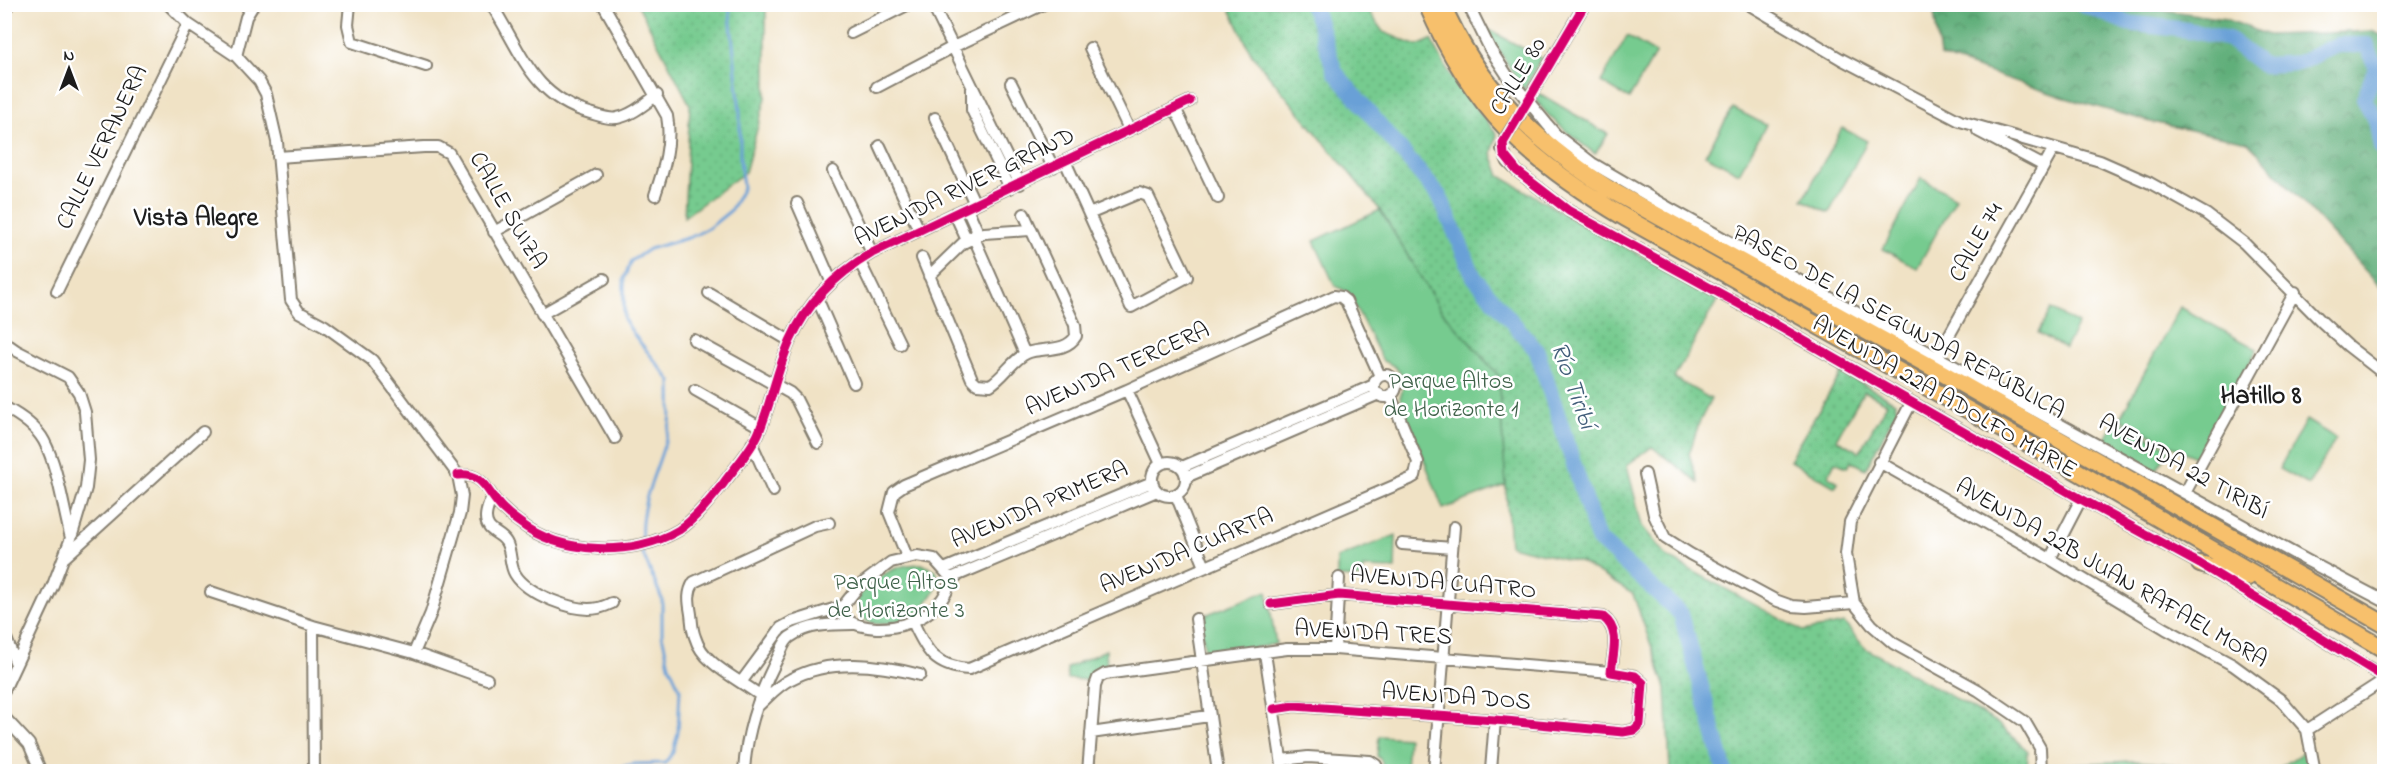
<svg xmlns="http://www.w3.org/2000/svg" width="2389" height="776" font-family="'Indie Flower',sans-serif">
<defs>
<pattern id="grass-dots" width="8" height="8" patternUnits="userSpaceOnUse" patternTransform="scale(1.5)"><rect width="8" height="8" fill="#76cb8f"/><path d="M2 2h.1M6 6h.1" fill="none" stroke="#66ae7b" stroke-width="1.8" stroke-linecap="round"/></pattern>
<pattern id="forest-crowns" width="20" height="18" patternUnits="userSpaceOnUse" patternTransform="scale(1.5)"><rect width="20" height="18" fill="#60af7a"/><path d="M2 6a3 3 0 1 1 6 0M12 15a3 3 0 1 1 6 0" fill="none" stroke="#4e8e63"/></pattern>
</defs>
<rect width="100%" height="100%" fill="#fff"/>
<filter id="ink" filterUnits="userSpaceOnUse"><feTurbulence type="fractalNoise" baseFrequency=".0167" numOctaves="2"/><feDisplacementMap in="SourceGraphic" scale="12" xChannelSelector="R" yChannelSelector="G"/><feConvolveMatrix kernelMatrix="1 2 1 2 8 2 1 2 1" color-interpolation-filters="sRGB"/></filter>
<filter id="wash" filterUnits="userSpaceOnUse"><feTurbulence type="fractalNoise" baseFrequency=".008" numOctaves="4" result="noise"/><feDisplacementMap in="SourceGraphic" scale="24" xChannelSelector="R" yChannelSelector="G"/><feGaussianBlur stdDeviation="1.35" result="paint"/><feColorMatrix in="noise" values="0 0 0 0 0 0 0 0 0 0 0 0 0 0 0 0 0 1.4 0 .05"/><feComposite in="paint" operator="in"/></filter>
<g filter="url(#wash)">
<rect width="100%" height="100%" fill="#f0e2c5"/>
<path fill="url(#grass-dots)" stroke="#497456" stroke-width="1.5" fill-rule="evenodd" d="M638 5H766V98L745 172 684 217 690 105Z
M1228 5H1365L1383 32 1417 46 1431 40 1451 76 1497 134 1492 154 1500 176 1587 227 1719 297 1674 378 1711 399 1699 423 1689 454 1698 482 1652 447 1627 465 1642 526 1667 557 1803 631 1844 623 1865 648 1995 721 2028 751 2027 771H1670L1666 688 1633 594 1582 563 1510 546 1498 375 1440 309 1380 210 1252 55Z
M1842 372 1895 402 1897 409 1866 469 1851 461 1847 467 1835 462 1828 476 1838 482 1835 487 1789 460ZM1864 391 1887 403 1859 452 1836 439Z"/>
<path fill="url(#forest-crowns)" stroke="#3e664b" stroke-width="1.5" d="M1933 5H2130L2226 19 2268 35 2373 31 2384 37V291L2248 142 2151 122 2062 97 1940 56Z"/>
<path fill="#76cb8f" stroke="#497456" stroke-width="1.5" d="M1484 27 1541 58 1524 90Z
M1627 36 1656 53 1629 99 1601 82Z
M1537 92 1608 134 1595 154C1580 142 1540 113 1535 96Z
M1733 108 1766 125 1739 173 1705 155Z
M1842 128 1867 141 1829 213 1803 200Z
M1921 178 1956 198 1917 268 1883 249Z
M1380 210 1440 309 1498 375 1506 485 1443 509 1400 397C1408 377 1402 368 1383 361L1348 292 1335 286 1314 241Z
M2180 307 2257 349 2198 459 2120 418Z
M2051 309 2078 324 2065 348 2038 333Z
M2116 419 2170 448 2156 471 2103 443Z
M2306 420 2336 438 2309 485 2279 469Z
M1396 535 1395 569 1363 568 1361 578 1337 577V558Z
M922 564 936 571 940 582C935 591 929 602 921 609 908 622 869 634 859 612 849 591 888 570 903 566 909 564 916 565 922 564Z
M1267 591 1276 644 1206 657 1200 617Z
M1106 650 1107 668 1093 673 1090 680 1067 679V668Z
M1379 736 1408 738 1406 769 1384 768 1381 760 1377 756Z
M2305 751 2309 771H2275Z
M2135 761 2172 764 2199 771H2046L2047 765Z"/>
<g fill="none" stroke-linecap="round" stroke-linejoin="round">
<path stroke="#69a0d7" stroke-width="3" d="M642 541C638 499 662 464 670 423 672 409 671 394 671 381L635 336 624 319V279L631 261 649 249 691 237 709 228 730 211 743 188 740 160V112L729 4
M613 772 615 769 633 764 665 763 673 752 678 732 680 689 669 665 662 635V599L643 554 642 548"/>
<path stroke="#69a0d7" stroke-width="16" d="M1310 4 1316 14 1335 72 1440 197 1474 277 1537 351 1598 539 1681 614 1725 772
M2082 4 2127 23 2188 30 2229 39 2263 65 2298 63 2337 45H2367L2376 68 2364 99 2376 120 2381 147 2384 150"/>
</g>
</g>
<g filter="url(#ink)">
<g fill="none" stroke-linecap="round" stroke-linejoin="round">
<g stroke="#867f70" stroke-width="14">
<path id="minor" d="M168 4 188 24 236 56 259 81 266 94 277 142 291 300 299 312 325 326 372 360 458 475 462 496 460 513 431 613 414 653
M350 4 348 25 352 42 426 66
M491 4C521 50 532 97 590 113 598 115 609 120 617 118 631 116 646 103 657 95
M603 4 667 116C672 143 664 169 655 195
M932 4 1020 184
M1468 4 1490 49 1509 78 1556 135 1592 163 1669 208 1847 307 2306 560 2384 601
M1748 4 1841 59 1960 121 2100 161 2150 183 2206 214 2244 243 2322 322 2348 346 2384 374
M4 12 9 4
M851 33 909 4
M1090 48 1129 129
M236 56 246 17 254 4
M1011 83 1053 167
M877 87 953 47 1044 4
M972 88V110L1010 188
M1525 105 1585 4
M1175 108 1218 198
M935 118 975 204
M1978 131 2044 166
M1505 139 1502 149 1508 162 1517 171 1569 211 1745 307 2081 499 2200 564 2384 677
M880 146 919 230
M278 157 424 147H438L449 153 615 438
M1065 161 1131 307 1187 277 1148 196 1139 193 1089 214
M833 171 872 253
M797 203 831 281
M967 208 977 230 974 238 1025 354
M955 214 965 236 974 238
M494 232 596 175
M922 258 972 379 977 384 990 385C1003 378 1014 358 1027 353 1042 347 1066 353 1076 336L1075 325 1024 214
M859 260 900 344
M929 276 963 243 984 233 1030 230
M57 291 188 24
M709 293 790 341
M817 298 854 383
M542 314 604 279
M694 340 790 393 796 399 818 443
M4 342 17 351 68 377 79 393 85 412 89 460 86 488 71 538 53 585 4 690
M1937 357 2054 148
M1374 386a11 11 0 1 1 22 0a11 11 0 1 1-22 0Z
M695 390 760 427
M1127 390 1161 464
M1911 403 1850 522 1846 554 1854 603 1872 625 1893 643 1978 690 2025 722 2040 748 2041 772
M4 407C19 415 36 426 44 441 58 467 63 508 71 538
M752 444 773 491
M1879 462 2050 559 2166 629 2233 665 2281 700 2307 730 2315 772
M1152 479a17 17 0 1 1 34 0a17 17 0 1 1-34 0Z
M1182 467 1374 385
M1645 474 1654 515 1665 538 1690 554 1775 600 1792 606 1806 607 1854 603
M458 475C485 473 486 492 502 508 507 513 513 518 519 522 561 555 634 557 679 530 695 519 711 499 723 484 735 467 751 451 759 432 771 403 777 370 790 341 807 303 836 274 872 253L1190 101
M1186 477 1379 394
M2185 493 2295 292
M1176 495 1205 567
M492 496C489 505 482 518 489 527 493 533 502 535 506 542 512 552 509 564 515 574 527 594 575 613 598 608 603 607 607 605 612 603
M1402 544 1452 548
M917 556 934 559 951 578C944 621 881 640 847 620L843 613V606L859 586 891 562Z
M65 557 203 432
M907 557 889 512 894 492 904 485 1127 390 1334 296 1341 297 1346 301 1380 376
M2050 559 2081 499
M944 569 1152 482
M951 578 1157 491
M211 592 313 626 414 653 487 679
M1271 604 1339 595 1603 617C1621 630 1613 653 1611 672L1635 676 1643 683 1640 724 1634 730 1623 732 1495 720 1294 706 1274 709
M1196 619 1218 772
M913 622C926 651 935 667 969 669L1410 479 1415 476 1418 462 1390 395
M313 626 314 772
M4 633 16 664
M1335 649 1339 578
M1265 653 1283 772
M742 681 781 628 792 622 843 606
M761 696C739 679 703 665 695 637 692 630 692 622 691 614 689 602 687 593 694 582L815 526 829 523
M758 706C769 696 778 685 791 679 830 658 878 664 920 675
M4 717 29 744 41 772
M2307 730 2384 680
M1091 733 1209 716
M1282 760 1308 757 1370 761 1376 765 1379 772
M1491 770 1495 720
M744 772C746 731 760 692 778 657 782 650 784 641 790 637 808 624 831 624 853 624
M1088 772 1095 686 1098 678 1105 674 1287 649H1335L1611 672
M1434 772 1454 527"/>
</g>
<g stroke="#867f70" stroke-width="20">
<path id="highway" d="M1427 4C1472 109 1530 162 1626 218L2068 466 2384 649
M1442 4C1477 87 1535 141 1609 189L1944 374 2384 624
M2200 564 2248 577"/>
</g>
<use href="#minor" stroke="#fff" stroke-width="10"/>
<use href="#highway" stroke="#f7c06c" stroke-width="16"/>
<g stroke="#867f70" stroke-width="14" stroke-linecap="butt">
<path id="minor-bridge" d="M1505 139 1521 113"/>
</g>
<use href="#minor-bridge" stroke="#fff" stroke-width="10"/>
<g stroke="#fff" stroke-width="13">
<path id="cycleway" d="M1585 4 1503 143 1504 155 1517 171 1569 211 1745 307 2081 499 2200 564 2384 677
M458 475C485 473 486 492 502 508 507 513 513 518 519 522 561 555 634 557 679 530 695 519 711 499 723 484 735 467 751 451 759 432 771 403 777 370 790 341 807 303 836 274 872 253L1190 101
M1271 604 1339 595 1603 617C1621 630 1613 653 1611 672L1635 676 1643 683 1640 724 1634 730 1623 732 1495 720 1294 706 1274 709"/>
</g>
<use href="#cycleway" stroke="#d6006c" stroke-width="9"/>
</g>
</g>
<g text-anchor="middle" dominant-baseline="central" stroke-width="5" stroke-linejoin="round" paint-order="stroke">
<g font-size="24" fill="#1c1c1c" stroke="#fff">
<text transform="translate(1519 77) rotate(-59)">CALLE 80</text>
<text transform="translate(103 148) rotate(-64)">CALLE VERANERA</text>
<text transform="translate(965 188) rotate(-26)">AVENIDA RIVER GRAND</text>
<text transform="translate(507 211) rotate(60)">CALLE SUIZA</text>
<text transform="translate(1977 243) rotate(-61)">CALLE 74</text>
<text transform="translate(1898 323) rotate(29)">PASEO DE LA SEGUNDA REPÚBLICA</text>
<text transform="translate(1118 370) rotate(-24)">AVENIDA TERCERA</text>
<text transform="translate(1944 398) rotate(30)">AVENIDA 22A ADOLFO MARIE</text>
<text transform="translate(2183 468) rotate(29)">AVENIDA 22 TIRIBÍ</text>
<text transform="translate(1040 506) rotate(-23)">AVENIDA PRIMERA</text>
<text transform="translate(1187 552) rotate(-23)">AVENIDA CUARTA</text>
<text transform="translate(2111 574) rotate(30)">AVENIDA 22B JUAN RAFAEL MORA</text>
<text transform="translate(1443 584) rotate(5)">AVENIDA CUATRO</text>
<text transform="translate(1373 634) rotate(3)">AVENIDA TRES</text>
<text transform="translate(1456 698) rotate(4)">AVENIDA DOS</text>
</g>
<g font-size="24" fill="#40624a" stroke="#fff">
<text x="1451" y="382">Parque Altos<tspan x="1451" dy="28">de Horizonte 1</tspan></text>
<text x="896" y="583">Parque Altos<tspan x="896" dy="28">de Horizonte 3</tspan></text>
</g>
<g font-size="26" font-weight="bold" fill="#1c1c1c" stroke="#fff">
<text x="196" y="219">Vista Alegre</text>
<text x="2261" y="397">Hatillo 8</text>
</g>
<g font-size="26" font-style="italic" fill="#425e7a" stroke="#fff">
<text transform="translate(1572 386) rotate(70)">Río Tiribí</text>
</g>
</g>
<rect width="2389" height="776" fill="none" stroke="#fff" stroke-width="24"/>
<g transform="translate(69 69)" stroke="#ffffff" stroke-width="4.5" paint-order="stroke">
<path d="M0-4.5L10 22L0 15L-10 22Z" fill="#1c1c1c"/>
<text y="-9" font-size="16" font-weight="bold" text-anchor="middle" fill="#1c1c1c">N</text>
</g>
</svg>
